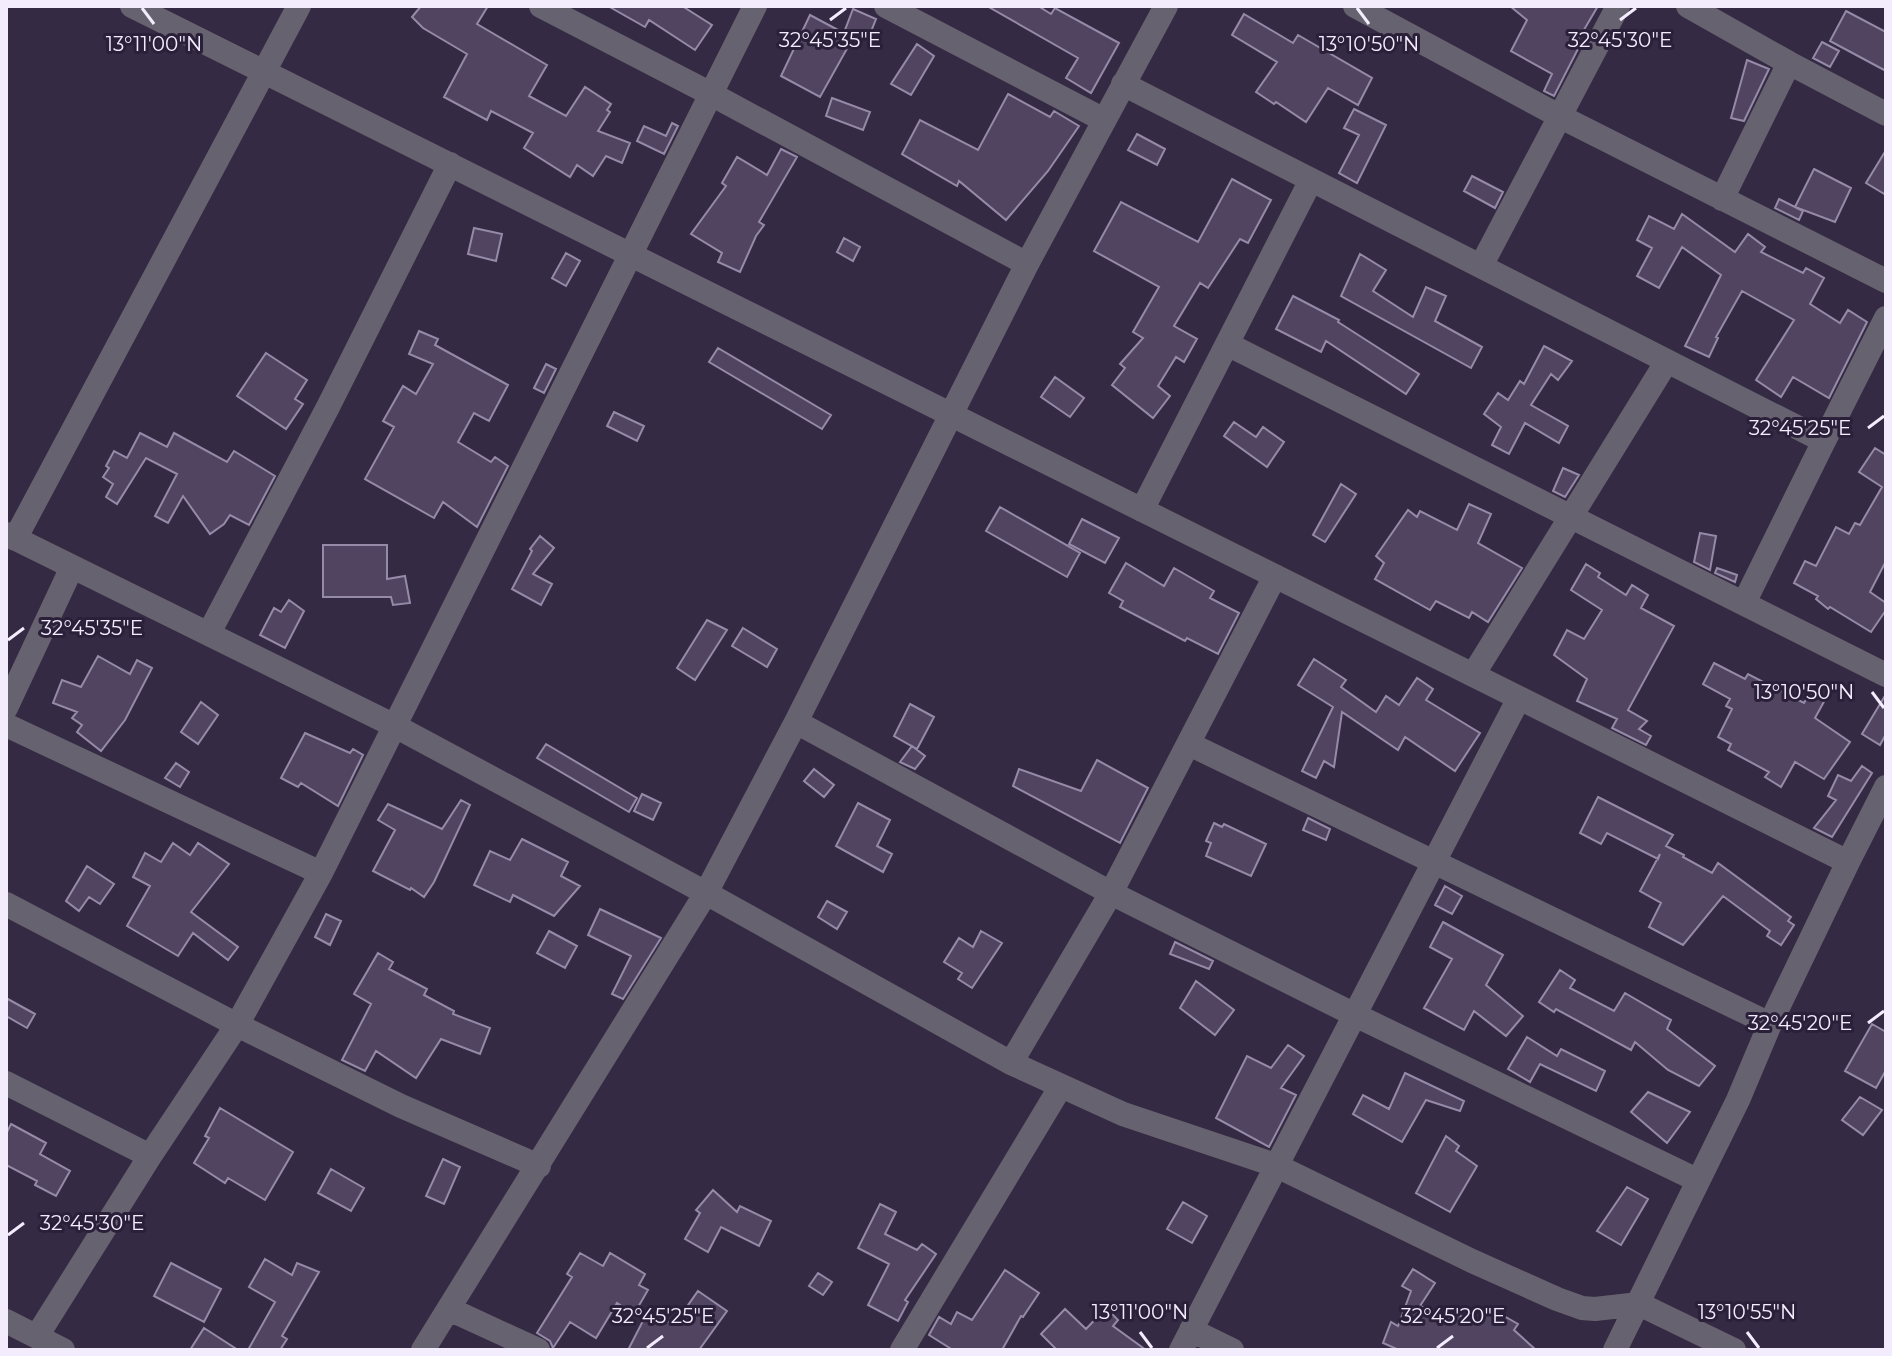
<svg xmlns="http://www.w3.org/2000/svg" width="1892" height="1356" font-family="Montserrat,sans-serif">
<rect width="100%" height="100%" fill="#352a43"/>
<path fill="#504460" stroke="#968aa9" stroke-width="2" d="M421 6H488L477 24 547 65 529 96 566 116 585 87 611 104 607 110 610 112 598 131 630 143 622 163 606 156 593 176 577 165 570 177 524 148 533 133 491 111 487 120 444 97 467 54 423 28 412 17Z
M608 6H682L712 25 695 50 649 20 645 27Z
M987 6H1038L1051 14 1055 8 1119 43 1091 93 1066 78 1078 58Z
M1510 6H1598L1575 45 1579 47 1554 96 1544 91 1552 74 1511 51 1527 20Z
M853 9 876 19 868 39 845 30Z
M1846 11 1886 32V71L1830 41Z
M1244 14 1293 43 1298 35 1372 78 1358 105 1328 88 1306 122 1276 102 1274 104 1256 92 1277 62 1232 35Z
M810 15 853 38 820 97 781 76Z
M1822 42 1839 51 1830 67 1813 58Z
M917 44 934 56 911 95 891 84Z
M1747 60 1769 69 1744 121 1731 118Z
M1008 94 1050 117 1054 111 1079 126 1048 171 1006 220 959 181 957 186 902 154 920 120 978 150Z
M832 98 870 112 863 130 826 116Z
M1354 109 1386 125 1357 183 1339 173 1359 135 1344 128Z
M672 123 678 126 664 154 637 141 644 126 666 136Z
M1137 134 1165 149 1157 165 1128 150Z
M781 149 797 157 759 222 764 225 756 236 740 272 718 262 722 253 691 234 726 186 722 183 737 157 767 175Z
M1886 150V195L1866 183Z
M1814 169 1851 188 1835 222 1795 207Z
M1472 176 1503 192 1495 208 1464 191Z
M1232 179 1271 200 1248 243 1240 239 1208 288 1200 283 1174 326 1197 339 1184 362 1176 357 1158 386 1170 396 1153 418 1112 385 1125 368 1120 364 1143 338 1133 332 1159 287 1094 251 1121 202 1198 242Z
M1779 199 1803 211 1799 220 1775 208Z
M1682 214 1735 252 1748 234 1765 247 1761 252 1803 273 1806 268 1824 278 1810 304 1840 323 1848 310 1867 322 1829 398 1793 377 1781 397 1756 380 1794 320 1742 291 1716 337 1718 338 1709 357 1685 346 1721 275 1682 247 1659 288 1637 276 1652 248 1637 240 1649 216 1674 229Z
M474 228 502 234 496 261 468 254Z
M844 238 860 247 853 261 837 252Z
M566 253 580 261 566 286 552 278Z
M1360 254 1386 270 1373 291 1413 317 1426 287 1446 296 1435 321 1482 347 1471 368 1341 296Z
M1293 296 1339 320 1338 322 1419 374 1406 394 1326 341 1321 352 1276 329Z
M419 331 438 339 435 345 508 385 489 421 474 413 458 442 491 462 495 457 508 466 477 527 443 502 434 518 365 479 394 427 383 421 403 386 416 394 433 364 409 354Z
M1544 346 1572 361 1558 380 1551 374 1531 405 1568 426 1559 443 1525 423 1509 454 1492 445 1501 427 1484 414 1498 393 1508 400 1520 381 1524 384Z
M718 348 831 415 822 429 709 362Z
M266 353 307 380 295 399 303 404 286 429 237 396Z
M546 364 556 369 544 393 534 388Z
M1055 377 1084 398 1070 417 1041 397Z
M614 412 644 426 637 441 607 426Z
M1234 422 1256 437 1263 427 1284 442 1267 467 1224 436Z
M140 433 167 447 174 433 227 462 234 451 275 476 249 525 230 515 224 524 210 534 183 496 168 523 155 516 177 474 146 458 117 504 106 497 113 484 103 477 109 468 106 466 114 451 127 458Z
M1875 448 1886 455V561L1870 592 1886 603V610L1871 632 1830 607 1828 609 1816 599 1818 596 1794 583 1805 561 1816 566 1836 527 1849 534 1855 523 1860 525 1882 487 1859 472Z
M1563 468 1579 475 1565 497 1553 491Z
M1341 484 1356 494 1325 542 1313 535Z
M1469 504 1491 514 1478 543 1522 568 1488 622 1472 612 1469 618 1436 601 1430 610 1375 579 1384 563 1376 556 1408 510 1417 517 1420 511 1457 530Z
M1000 507 1080 553 1067 577 986 531Z
M1082 519 1119 538 1105 563 1069 544Z
M1700 533 1716 536 1710 570 1694 562Z
M540 536 554 548 533 574 552 584 541 605 512 589 532 551 530 549Z
M323 545H387V579L405 576 410 603 393 605 391 597H323Z
M1126 563 1164 586 1174 568 1214 591 1210 598 1239 613 1218 654 1187 638 1185 641 1120 607 1123 601 1109 593Z
M1586 564 1600 573 1598 577 1626 595 1632 585 1648 595 1641 608 1674 626 1628 710 1647 721 1639 729 1651 736 1646 745 1612 728 1617 719 1577 701 1587 679 1554 655 1567 630 1584 639 1602 610 1571 590Z
M1717 568 1737 575 1735 582 1715 573Z
M289 600 304 611 285 648 260 635 274 608 281 612Z
M707 620 727 630 695 680 677 668Z
M743 628 777 649 767 667 732 646Z
M98 656 130 674 137 660 152 668 125 720 101 751 77 732 82 725 72 718 77 712 53 703 62 680 81 687Z
M1314 659 1346 680 1341 687 1376 712 1386 696 1399 705 1417 678 1433 689 1426 700 1480 733 1455 771 1405 737 1398 750 1342 712 1334 767 1324 761 1316 778 1302 771 1333 707 1298 685Z
M1714 663 1745 679 1748 674 1804 703 1811 691 1826 698 1815 718 1850 742 1824 779 1795 762 1781 787 1765 777 1769 772 1728 750 1731 744 1718 737 1732 709 1726 706 1730 699 1703 684Z
M1886 694V734L1880 745 1862 734Z
M201 702 218 715 198 744 181 732Z
M910 704 934 717 917 749 894 736Z
M305 733 350 753 353 749 363 755 338 806 301 783 298 787 281 778Z
M546 744 637 798 629 812 537 758Z
M912 746 925 756 915 769 900 762Z
M1097 760 1148 788 1120 843 1013 786 1019 769 1081 791Z
M176 763 189 772 180 787 165 778Z
M1862 766 1872 773 1832 837 1814 828 1836 800 1828 796 1838 775 1851 781Z
M814 769 834 785 824 797 804 781Z
M642 794 661 803 653 820 634 811Z
M1598 797 1673 835 1666 846 1684 855 1683 857 1712 873 1718 863 1791 917 1788 921 1794 925 1781 945 1767 936 1770 931 1723 896 1683 945 1649 927 1661 903 1640 891 1660 854 1658 859 1607 833 1601 844 1580 833Z
M461 800 470 805 434 882 424 897 411 888 410 890 373 871 395 830 378 820 388 804 442 829Z
M858 803 890 820 877 846 892 854 883 872 836 846Z
M1308 818 1330 829 1326 840 1303 830Z
M1214 823 1222 827 1224 824 1266 844 1251 876 1206 856 1211 843 1206 841Z
M522 839 568 862 561 876 580 886 554 916 513 895 510 902 474 885 490 851 510 860Z
M173 843 190 855 198 843 229 864 191 912 238 947 228 960 193 933 178 956 127 926 150 886 133 877 145 853 161 862Z
M87 866 114 884 100 904 89 897 79 911 66 901Z
M1445 886 1462 896 1452 914 1435 905Z
M827 901 847 912 837 929 818 917Z
M600 909 661 938 623 999 612 994 631 956 588 935Z
M326 914 341 921 330 945 315 937Z
M1443 922 1503 955 1486 985 1523 1016 1506 1036 1474 1011 1464 1030 1424 1008 1452 959 1430 947Z
M549 931 577 946 565 968 537 953Z
M981 931 1002 943 972 988 958 979 962 973 944 962 959 938 973 947Z
M1175 942 1213 961 1209 969 1170 954Z
M378 953 393 962 389 969 427 989 424 995 454 1011 453 1014 490 1028 480 1054 441 1039 416 1078 376 1051 365 1071 342 1060 371 1004 354 994Z
M1560 970 1575 980 1570 988 1614 1011 1625 993 1671 1020 1667 1029 1715 1066 1699 1086 1668 1070 1635 1042 1631 1050 1556 1009 1554 1012 1539 1002Z
M1196 981 1234 1010 1215 1035 1180 1008Z
M6 998 35 1014 27 1028 6 1016Z
M1872 1024 1886 1032V1070L1876 1088 1845 1071Z
M1527 1037 1557 1056 1561 1049 1605 1071 1596 1091 1540 1064 1530 1082 1508 1069Z
M1288 1045 1304 1056 1281 1088 1296 1095 1269 1147 1216 1118 1247 1056 1271 1068Z
M1405 1073 1464 1101 1460 1111 1426 1100 1402 1142 1353 1114 1363 1095 1389 1109Z
M1648 1092 1690 1112 1667 1143 1631 1112Z
M1860 1097 1882 1110 1863 1135 1842 1120Z
M220 1108 293 1152 265 1200 228 1178 225 1183 194 1163 209 1138 205 1136Z
M11 1124 46 1143 40 1154 70 1171 56 1196 35 1185 37 1181 6 1165V1134Z
M1446 1136 1459 1146 1456 1151 1477 1166 1450 1212 1416 1193Z
M443 1159 460 1167 444 1204 426 1196Z
M331 1169 364 1188 351 1211 318 1193Z
M1627 1187 1648 1199 1621 1245 1597 1231Z
M713 1190 737 1212 740 1206 771 1221 759 1246 721 1227 708 1252 685 1239 700 1213 696 1210Z
M1183 1202 1207 1216 1192 1243 1167 1229Z
M880 1204 896 1212 885 1234 917 1250 922 1244 936 1254 905 1300 908 1302 898 1321 868 1305 889 1264 858 1248Z
M580 1253 603 1266 610 1253 645 1274 639 1285 648 1290 634 1314 617 1303 596 1338 570 1322 553 1348 550 1341 537 1333 572 1277 567 1274Z
M265 1259 292 1275 297 1263 319 1272 282 1336 287 1339 280 1350H248L275 1302 249 1287Z
M171 1263 221 1289 204 1322 154 1296Z
M1413 1269 1435 1283 1420 1306 1454 1320 1457 1314 1470 1321 1472 1317 1481 1322 1490 1308 1518 1324 1514 1330 1536 1350H1399L1383 1343 1391 1322 1398 1326 1411 1291 1402 1286Z
M1005 1270 1039 1293 1023 1317 1021 1316 1002 1350H953L929 1335 939 1317 951 1324 957 1312 972 1320Z
M818 1273 832 1282 823 1295 809 1286Z
M698 1291 727 1311 699 1350H628L648 1311 674 1325Z
M1106 1308 1118 1320 1113 1326 1146 1350H1057L1041 1334 1065 1309 1086 1329Z
M204 1328 238 1350H190Z"/>
<g fill="none" stroke-linecap="round" stroke-linejoin="round">
<path stroke="#67626f" stroke-width="24" d="M132 6 1848 862
M541 6 711 94 1027 264
M886 6 1104 120
M1355 6 1561 117 1886 281
M1688 6 1789 63 1886 114
M1123 84 1824 441 1886 318
M1722 199 1789 63
M1481 266 1618 6
M1227 344 1886 675
M1142 510 1311 180
M6 534 395 726 706 893 1011 1063 1123 1114 1275 1165 1472 1261 1557 1299 1582 1308 1595 1309 1639 1304 1734 1350
M15 539 299 6
M1744 603 1824 441
M209 633 328 407 450 164
M1473 675 1667 361
M6 708 72 567
M796 722 1111 893 1355 1015 1697 1180
M6 725 321 873
M1189 744 1770 1024
M6 904 237 1025 401 1106 539 1166
M1011 1063 1111 893 1275 576
M6 1083 150 1156
M449 1309 538 1350
M6 1321 63 1350
M1191 1330 1232 1350
M37 1336 150 1156 237 1025 321 873 755 6
M423 1350 706 893 796 722 1027 264 1166 6
M902 1350 1061 1086
M1181 1350 1519 698
M1615 1350 1738 1100 1770 1024 1848 862 1886 787"/>
</g>
<path fill="none" stroke="#f3ecfd" stroke-width="3" d="M142 8 154 24M1357 8 1369 24M830 20 846 8M1620 20 1636 8M1868 428 1884 416M8 640 24 628M1872 692 1884 708M1868 1023 1884 1011M8 1235 24 1223M1140 1332 1152 1348M1747 1332 1759 1348M647 1348 663 1336M1437 1348 1453 1336"/>
<g font-size="20" text-anchor="middle" fill="#f3ecfd" stroke="#2b2039" stroke-width="6" stroke-linejoin="round" paint-order="stroke">
<text x="830" y="47">32°45'35"E</text>
<text x="1620" y="47">32°45'30"E</text>
<text x="154" y="51">13°11'00"N</text>
<text x="1369" y="51">13°10'50"N</text>
<text x="1800" y="435">32°45'25"E</text>
<text x="92" y="635">32°45'35"E</text>
<text x="1804" y="699">13°10'50"N</text>
<text x="1800" y="1030">32°45'20"E</text>
<text x="92" y="1230">32°45'30"E</text>
<text x="1140" y="1319">13°11'00"N</text>
<text x="1747" y="1319">13°10'55"N</text>
<text x="663" y="1323">32°45'25"E</text>
<text x="1453" y="1323">32°45'20"E</text>
</g>
<rect width="1892" height="1356" fill="none" stroke="#f3ecfd" stroke-width="16"/>
</svg>
